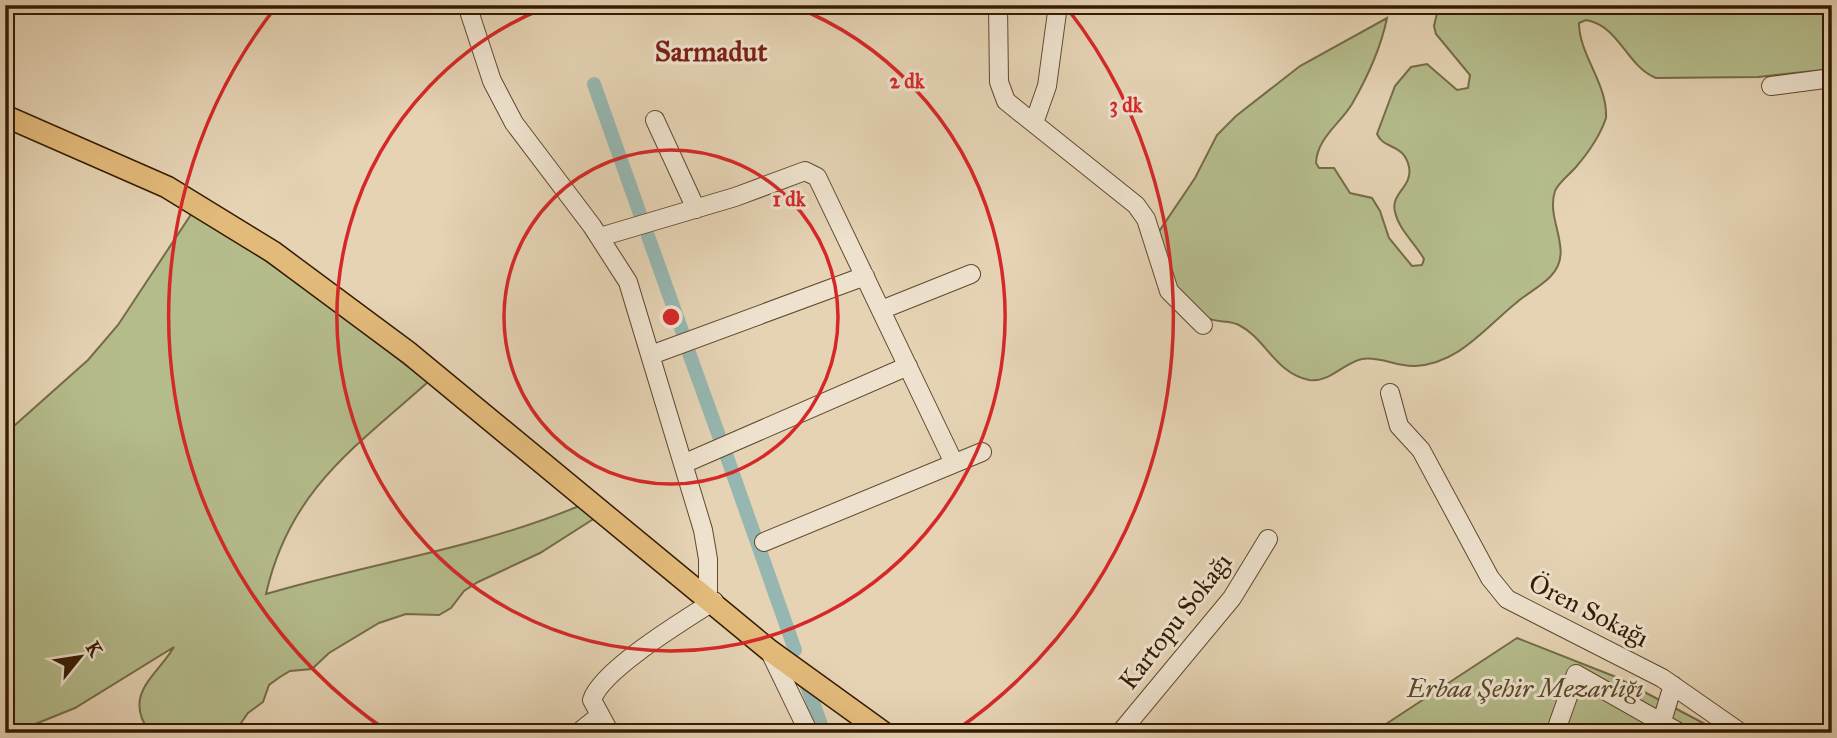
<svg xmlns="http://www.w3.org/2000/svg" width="1837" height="738" font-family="'IM FELL Great Primer',serif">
<rect width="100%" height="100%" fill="#e5d3b4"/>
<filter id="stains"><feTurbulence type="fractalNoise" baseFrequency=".00286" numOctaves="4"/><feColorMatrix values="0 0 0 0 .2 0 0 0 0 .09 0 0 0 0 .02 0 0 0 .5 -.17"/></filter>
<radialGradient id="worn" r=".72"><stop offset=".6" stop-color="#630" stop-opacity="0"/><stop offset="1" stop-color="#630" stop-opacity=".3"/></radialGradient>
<path fill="#b5bc8c" stroke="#756c47" stroke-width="2" d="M1439 5H1832V69L1758 77 1656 78C1626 66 1620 26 1586 20L1579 23C1579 55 1608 84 1606 118 1600 136 1588 153 1576 167 1570 174 1558 183 1555 191 1545 221 1576 251 1550 277 1540 287 1526 294 1516 303 1484 329 1458 364 1415 366 1397 367 1380 356 1362 359 1343 363 1330 383 1309 380 1275 373 1266 339 1239 325 1229 320 1217 323 1208 318 1174 303 1168 268 1156 236L1195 178 1217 135 1236 116 1300 66 1387 18C1381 47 1367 78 1352 104 1340 124 1317 138 1316 163L1319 168H1334L1350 193 1372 198 1380 211 1389 238 1412 266 1422 265 1424 259C1415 243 1399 230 1395 212 1390 193 1413 187 1409 167 1404 143 1384 150 1377 134L1395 86 1411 67 1427 64 1457 90 1468 88 1470 75 1436 34 1434 26Z
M194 210 327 304 428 382C354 448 289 491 266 594 370 563 479 548 579 506L595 518 540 553 478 582 464 591 451 608 439 615 406 614 379 623 329 653 312 669 290 671 280 677 269 685 263 702 248 713 234 733H150C122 694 156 677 174 647L75 708 13 733H5V434L88 360 118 325Z
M1517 638 1616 677 1722 733H1386V724Z"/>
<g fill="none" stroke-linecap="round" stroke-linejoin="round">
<path stroke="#96b7b1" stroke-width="14" d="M594 84 640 214
M648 236 682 331
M689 353 719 436
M727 457 795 650
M807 686 824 733"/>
<g stroke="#61492e" stroke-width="20">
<path id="minor" d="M467 5 492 81 514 123 592 226 628 282 703 530 708 559V596
M998 5 999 82 1006 101 1136 205 1146 219 1169 291 1203 325
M1771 86 1832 78
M655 120 696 209
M1034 123 1047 86 1058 5
M600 237 735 197 805 171 817 177 954 463
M881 310 971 274
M651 355 865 276
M1390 393 1399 426 1421 450 1490 578 1507 599 1662 678 1741 733
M683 464 908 366
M764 542 982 452
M769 650 809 733
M1659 731 1673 685
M578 733 599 716
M610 733 592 700C601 670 686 619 714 601
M1120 733 1232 598 1268 539
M1555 733 1576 674 1680 733"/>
</g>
<g stroke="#351b02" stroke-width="24">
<path id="major" d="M5 116 167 187 273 252 409 353 769 650 884 733"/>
</g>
<use href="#minor" stroke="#eee2ce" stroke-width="18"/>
<use href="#major" stroke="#e2ba7a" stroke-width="21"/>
</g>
<g fill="none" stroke="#d62828" stroke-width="3.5">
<circle cx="671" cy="317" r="167"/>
<path d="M793 6A334 334 0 1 1 549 6"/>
<path d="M387 731A502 502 0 0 1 275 8M1067 8A502 502 0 0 1 955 731"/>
</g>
<g text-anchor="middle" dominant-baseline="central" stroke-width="6" stroke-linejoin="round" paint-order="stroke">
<g font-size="26" fill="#351b02" stroke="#eee2ce">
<text transform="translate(1589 610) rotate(27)">Ören Sokağı</text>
<text transform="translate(1175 621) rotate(-52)">Kartopu Sokağı</text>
</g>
<g font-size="26" font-style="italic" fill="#5b4b2b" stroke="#eee2ce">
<text x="1525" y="688">Erbaa Şehir Mezarlığı</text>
</g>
<g font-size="28" font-weight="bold" fill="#7a1f14" stroke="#eee2ce">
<text x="711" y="51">Sarmadut</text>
</g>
</g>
<circle cx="671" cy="317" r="10" fill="#d62828" stroke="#eee2ce" stroke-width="3.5"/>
<g font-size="21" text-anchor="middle" font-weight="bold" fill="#d62828" stroke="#eee2ce" stroke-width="6" stroke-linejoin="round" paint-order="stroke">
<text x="907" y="88">2 dk</text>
<text x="1126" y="112">3 dk</text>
<text x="789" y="206">1 dk</text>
</g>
<rect width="1837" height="738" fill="none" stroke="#e5d3b4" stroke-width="28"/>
<rect x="7" y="7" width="1823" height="724" fill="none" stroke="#351b02" stroke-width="3.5"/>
<rect x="14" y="14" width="1809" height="710" fill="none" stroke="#351b02" stroke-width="2"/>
<g transform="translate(80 657) rotate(60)" stroke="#eee2ce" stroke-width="5" paint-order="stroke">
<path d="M0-5L12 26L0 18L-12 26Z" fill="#351b02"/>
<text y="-10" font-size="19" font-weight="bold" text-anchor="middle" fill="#351b02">K</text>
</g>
<rect width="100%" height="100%" filter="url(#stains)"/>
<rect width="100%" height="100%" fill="url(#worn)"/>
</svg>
